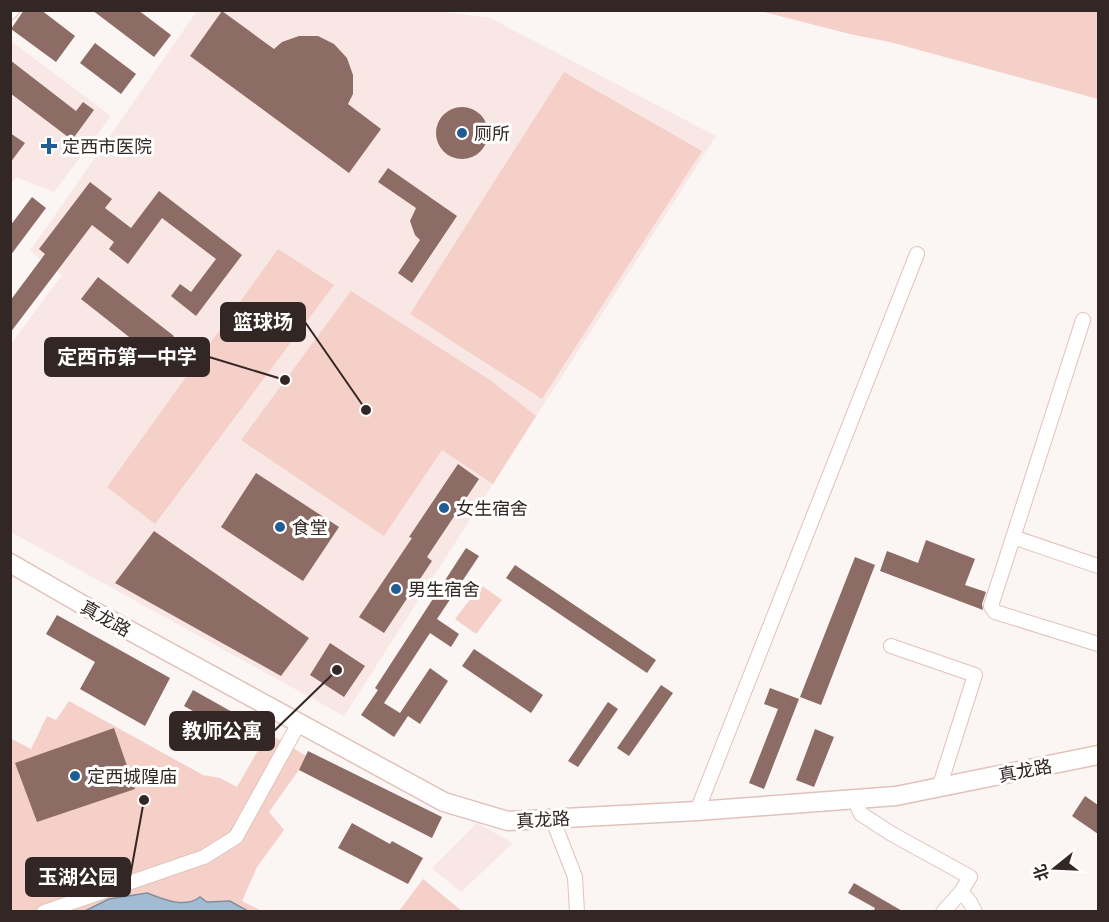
<svg xmlns="http://www.w3.org/2000/svg" width="1109" height="922" font-family="'Noto Sans','Noto Sans SC',sans-serif">
<rect width="100%" height="100%" fill="#fbf5f3"/>
<path fill="#f8e7e4" d="M430 10 490 18 716 136 344 716 11 532V344L62 275 30 251 197 11Z
M11 41 111 116 54 192 16 177 11 184Z
M477 823 513 843 461 892 432 868Z"/>
<path fill="#f4d0c8" d="M760 11H1098V99L890 42 854 35Z
M564 72 702 151 542 399 410 314Z
M278 249 334 285 155 524 107 487Z
M351 291 490 380 536 416 493 484 442 450 384 536 241 440Z
M481 585 502 600 476 634 455 619Z
M69 701 203 775 220 778 237 787 268 733 308 757 269 812 284 830 257 867 242 901 262 911H11L10 738 31 749 47 716 56 720Z
M423 879 462 911H463H399Z"/>
<path fill="#a3bbd2" stroke="#818f9e" stroke-width="1.5" d="M147 893C163 899 185 909 200 897L207 902 230 901 248 911H85L109 899Z"/>
<path fill="#8d6c65" d="M24 10H41L75 36 56 62 11 29Z
M92 10H138L171 35 154 57Z
M222 11 274 49 282 42 299 36H318L334 44 347 58 353 75V94L348 104 381 129 349 173 190 56Z
M95 43 136 74 121 94 80 63Z
M10 60 76 111 83 102 94 110 72 140 10 93Z
M436 133a26 26 0 1 1 52 0a26 26 0 1 1-52 0Z
M10 133 25 143 10 163Z
M388 168 457 216 412 283 398 273 420 240 415 235 410 221 416 208 378 182Z
M90 182 112 199 105 208 131 228 159 191 242 255 196 316 171 296 180 284 191 292 216 259 162 218 128 264 109 249 114 242 92 225 10 333V301L45 254 39 249Z
M32 197 46 208 10 256V226Z
M98 277 174 336 157 359 81 299Z
M458 464 479 479 427 557 432 561 384 633 359 617 412 538 409 537Z
M256 473 339 527 303 581 221 527Z
M154 531 309 638 281 676 115 583Z
M926 540 975 559 965 585 986 592 982 604 983 610 880 571 887 551 918 563Z
M466 548 479 556 437 619 459 634 451 647 430 633 384 703 400 713 430 668 448 681 420 724 408 716 394 737 361 715 378 690 375 688Z
M855 557 875 565 821 705 800 697Z
M515 565 656 660 647 673 506 578Z
M57 615 170 678 145 726 80 689 95 662 46 634Z
M330 643 365 666 344 697 310 675Z
M474 649 543 695 531 713 462 666Z
M661 685 673 693 629 756 617 748Z
M770 688 799 699 764 789 749 783 778 709 764 704Z
M193 690 250 722 241 738 184 706Z
M608 702 618 709 578 767 568 761Z
M114 728 135 789 37 822 15 763Z
M815 729 834 737 814 787 796 780Z
M308 751 442 817 432 838 299 770Z
M1085 796 1098 805V834L1072 816Z
M352 823 390 844 392 841 423 858 408 884 338 848Z
M854 883 904 912H873L875 908 848 893Z"/>
<g fill="none" stroke-linecap="round" stroke-linejoin="round">
<g stroke="#e1c2bb" stroke-width="16">
<path id="street" d="M10 12 12 10
M1083 320 991 606 995 612 1098 644
M1013 537 1098 566
M891 646 975 675 939 788
M854 799 861 814 892 834 970 877 961 892
M697 811 917 254
M552 818 575 877 577 912
M44 912 204 857 236 837 299 723
M943 912 961 892 970 902 975 912"/>
</g>
<g stroke="#e1c2bb" stroke-width="21">
<path id="secondary" d="M10 563 90 609 444 802 508 821 697 811 896 796 1098 755"/>
</g>
<use href="#street" stroke="#fff" stroke-width="14"/>
<use href="#secondary" stroke="#fff" stroke-width="18"/>
</g>
<g fill="#1f5d93" stroke="#fff" stroke-width="2">
<circle cx="462" cy="133" r="6"/>
<path d="M46 137h6v6h6v6h-6v6h-6v-6h-6v-6h6z"/>
<circle cx="444" cy="508" r="6"/>
<circle cx="280" cy="527" r="6"/>
<circle cx="396" cy="589" r="6"/>
<circle cx="75" cy="776" r="6"/>
</g>
<g text-anchor="middle" dominant-baseline="central" stroke-width="6" stroke-linejoin="round" paint-order="stroke">
<g font-size="18" fill="#332725" stroke="#fff" text-anchor="start">
<text x="474" y="133">厕所</text>
<text x="62" y="146">定西市医院</text>
<text x="456" y="508">女生宿舍</text>
<text x="292" y="527">食堂</text>
<text x="408" y="589">男生宿舍</text>
<text x="87" y="776">定西城隍庙</text>
</g>
<g font-size="18" fill="#332725" stroke="#fff">
<text transform="translate(106 618) rotate(29)">真龙路</text>
<text transform="translate(1025 770) rotate(-11)">真龙路</text>
<text transform="translate(543 819) rotate(-3)">真龙路</text>
</g>
</g>
<path fill="none" stroke="#332725" stroke-width="2" d="M366 410L305 322M285 380L209 357M337 670L274 731M144 800L130 877"/>
<g fill="#332725" stroke="#fff" stroke-width="2">
<circle cx="366" cy="410" r="6"/>
<circle cx="285" cy="380" r="6"/>
<circle cx="337" cy="670" r="6"/>
<circle cx="144" cy="800" r="6"/>
</g>
<g fill="#332725" stroke="#332725" stroke-width="2">
<rect x="221" y="303" width="84" height="38" rx="6"/>
<rect x="45" y="338" width="164" height="38" rx="6"/>
<rect x="170" y="712" width="104" height="38" rx="6"/>
<rect x="26" y="858" width="104" height="38" rx="6"/>
</g>
<g font-size="20" text-anchor="middle" font-weight="bold" fill="#fff">
<text x="263" y="329">篮球场</text>
<text x="127" y="364">定西市第一中学</text>
<text x="222" y="738">教师公寓</text>
<text x="78" y="884">玉湖公园</text>
</g>
<rect width="1109" height="922" fill="none" stroke="#332725" stroke-width="24"/>
<g transform="translate(1055 868) rotate(252)" stroke="#ffffff" stroke-width="4.5" paint-order="stroke">
<path d="M0-4.5L10 22L0 15L-10 22Z" fill="#332725"/>
<text y="-9" font-size="16" font-weight="bold" text-anchor="middle" fill="#332725">北</text>
</g>
</svg>
